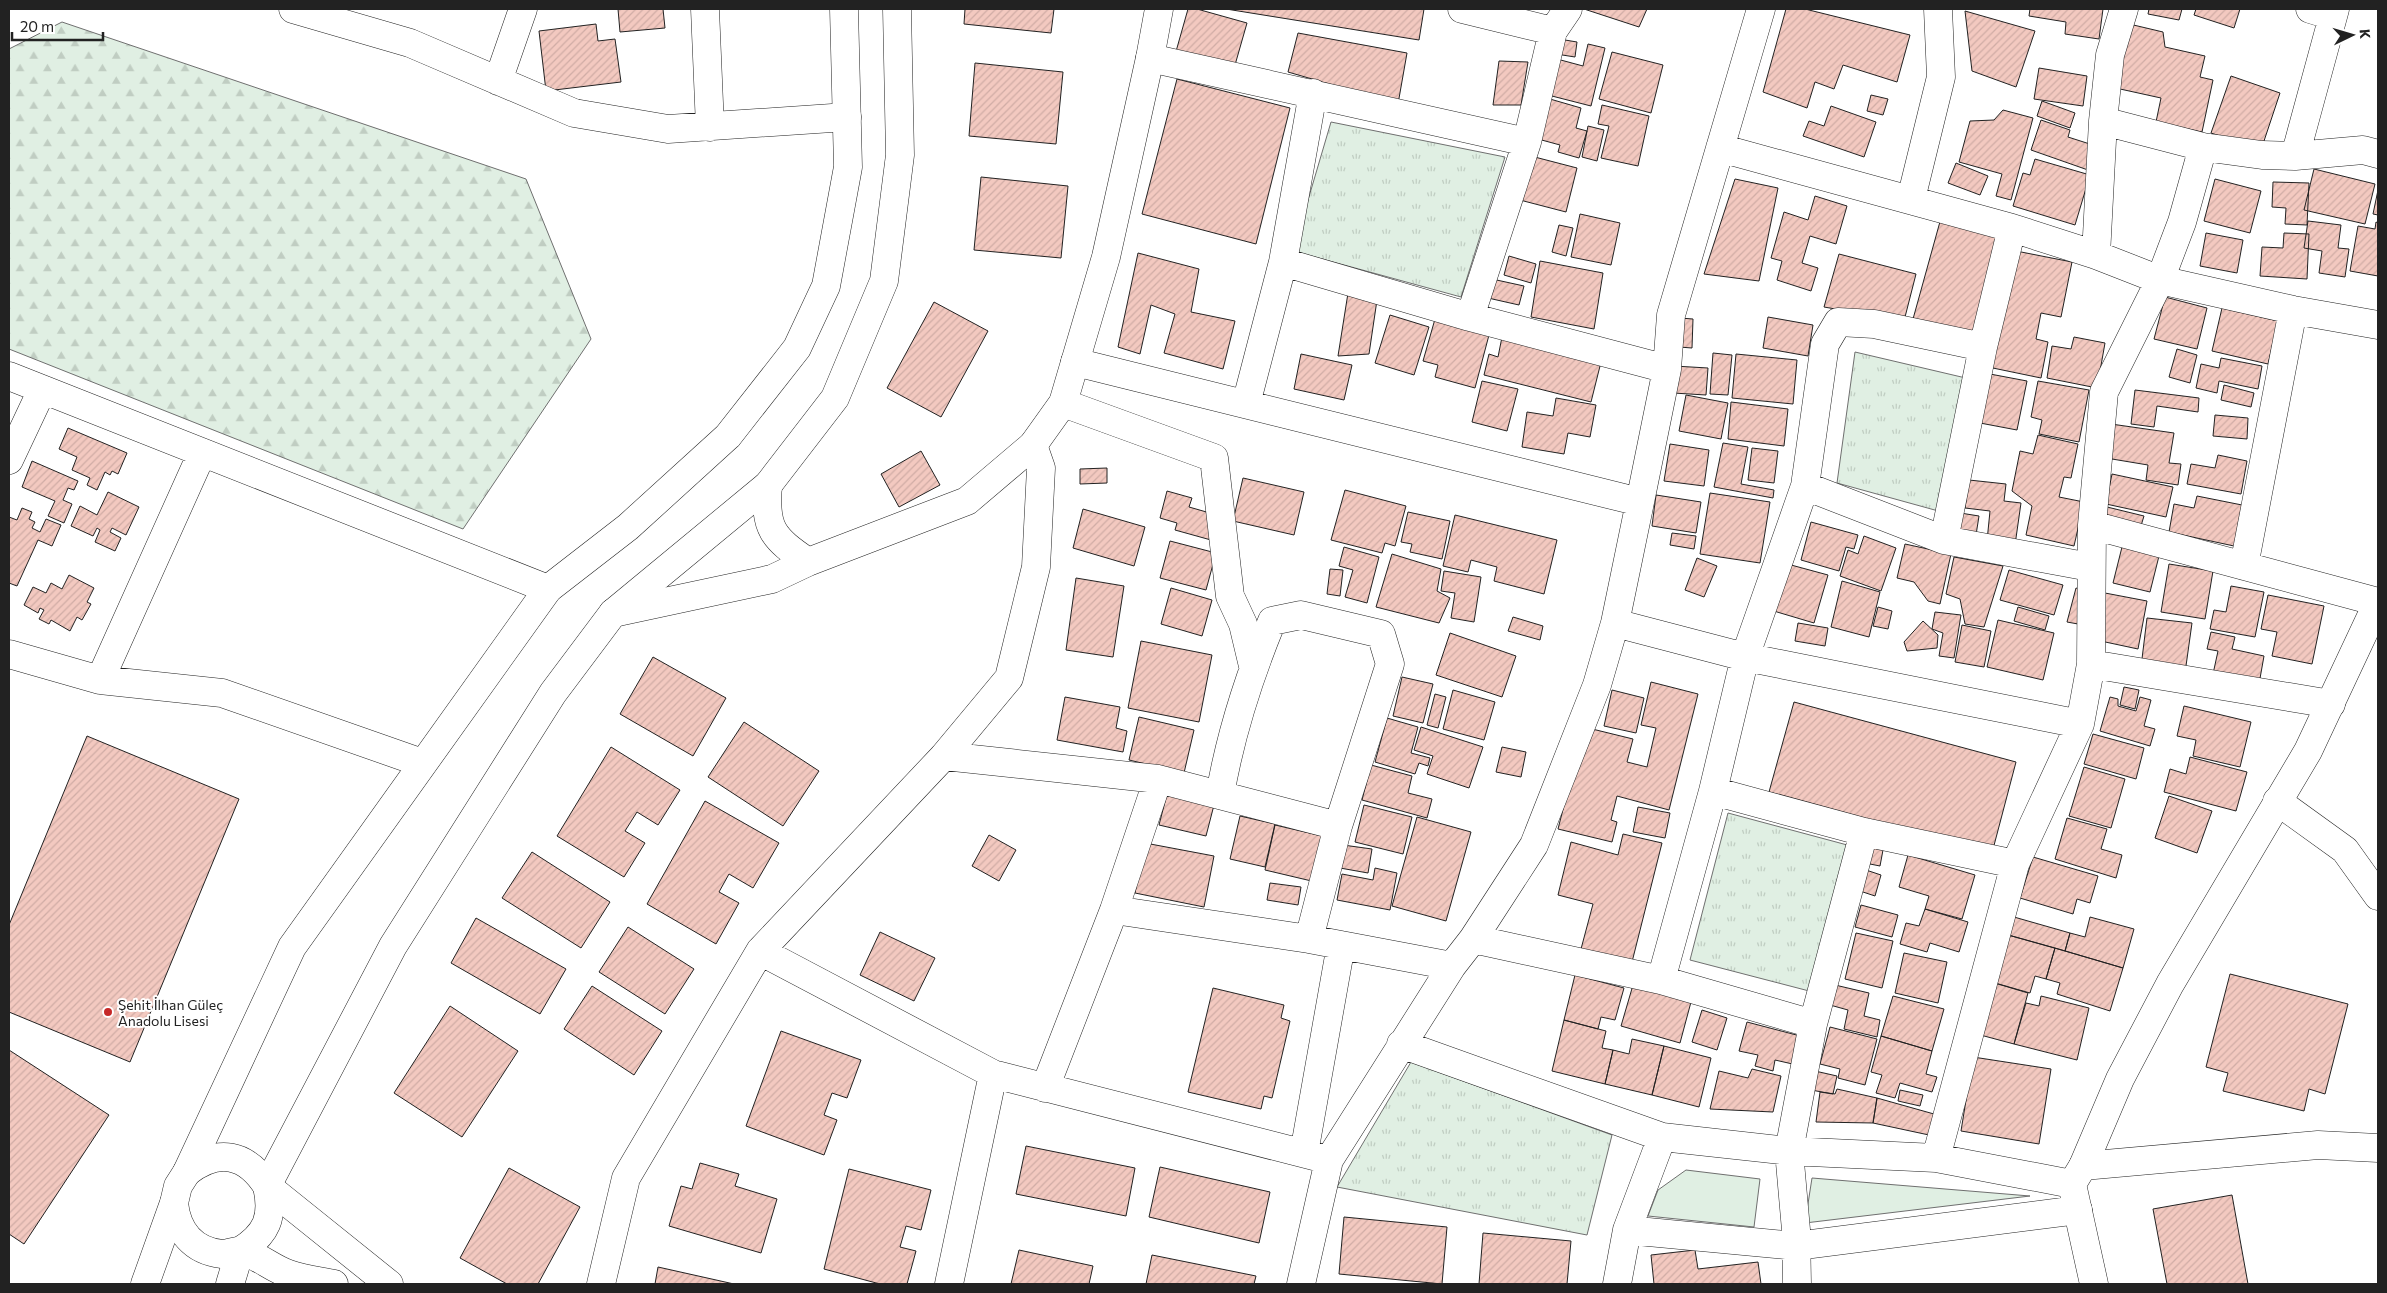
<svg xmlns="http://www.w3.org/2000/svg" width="2387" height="1293" font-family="Commissioner,sans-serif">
<defs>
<pattern id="forest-firs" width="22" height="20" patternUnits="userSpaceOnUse" patternTransform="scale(1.25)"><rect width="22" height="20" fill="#e0efe3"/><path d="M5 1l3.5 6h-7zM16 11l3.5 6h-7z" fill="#c0cdc2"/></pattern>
<pattern id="park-tufts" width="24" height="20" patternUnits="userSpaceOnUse" patternTransform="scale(1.25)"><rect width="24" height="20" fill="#e0efe3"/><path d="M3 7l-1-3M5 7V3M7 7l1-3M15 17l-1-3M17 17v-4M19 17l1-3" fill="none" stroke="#c0cdc2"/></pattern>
<pattern id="building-hatch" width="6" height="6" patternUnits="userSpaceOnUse" patternTransform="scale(1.25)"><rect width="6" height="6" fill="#f3c9c0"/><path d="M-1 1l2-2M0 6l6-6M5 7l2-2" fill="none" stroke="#d0aca5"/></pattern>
</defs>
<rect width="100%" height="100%" fill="#fff"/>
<path fill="#e0efe3" stroke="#6f6f6f" d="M1686 1170 1760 1179 1754 1227 1648 1216 1658 1190Z
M1812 1178 2030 1196 1805 1223Z"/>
<path fill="url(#forest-firs)" stroke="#6f6f6f" d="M62 22 526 179 591 339 463 529 9 349V49Z"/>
<path fill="url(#park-tufts)" stroke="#6f6f6f" d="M1331 122 1505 157 1461 297 1293 251Z
M1855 352 1970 379 1942 512 1837 483Z
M1728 813 1851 846 1813 992 1690 960Z
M1411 1062 1612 1135 1587 1235 1337 1187Z"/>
<path fill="url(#building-hatch)" stroke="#222" d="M618 9H663L665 28 620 32Z
M965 9H1054L1051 33 964 24Z
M1188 9H1197L1247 23 1233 72 1175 55Z
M1226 9H1424L1419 40Z
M1584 9H1647L1639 27Z
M1786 9H1805L1910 35 1897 82 1843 65 1834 89 1815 82 1807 108 1763 92Z
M2030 9H2103L2099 39 2065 34 2066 22 2029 16Z
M2149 9H2182L2179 20 2148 14Z
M2196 9H2240L2234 28 2194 15Z
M1965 11 2035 31 2016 87 1972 71Z
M2125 23 2163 32 2165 47 2205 56 2200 77 2213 80 2202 132 2156 122 2161 98 2111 87Z
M596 24 598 41 615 39 621 82 546 91 539 31Z
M1298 33 1407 53 1398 104 1288 72Z
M1559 39 1577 42 1575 57 1556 54Z
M1588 44 1605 48 1591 106 1548 95 1557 59 1583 66Z
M1612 52 1663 65 1651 113 1599 99Z
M1499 61 1528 62 1521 105H1493Z
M975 63 1063 72 1056 144 969 136Z
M2039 68 2087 76 2083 106 2034 99Z
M2231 76 2280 93 2261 150 2211 133Z
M1177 79 1290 108 1256 244 1142 214Z
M1871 95 1888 99 1883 115 1867 111Z
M1550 99 1581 108 1576 128 1587 131 1579 158 1558 152 1560 145 1538 139Z
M2042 101 2075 113 2070 128 2037 116Z
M1602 105 1649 116 1638 166 1601 158 1609 126 1598 124Z
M1831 106 1876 122 1864 157 1803 136 1809 121 1824 126Z
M2003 110 2033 118 2011 200 1996 196 2002 174 1959 162 1970 121 1994 120Z
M2041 120 2070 130 2068 137 2096 146 2088 170 2031 150Z
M1588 126 1604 130 1597 161 1582 157Z
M1527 155 1577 168 1566 212 1516 199Z
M2035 159 2090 175 2075 225 2013 206 2023 173 2030 175Z
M1956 163 1988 176 1980 195 1948 183Z
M2314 169 2375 184 2365 224 2304 210Z
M981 177 1068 186 1061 258 974 250Z
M1735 179 1778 188 1759 281 1704 274Z
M2215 179 2261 191 2250 233 2204 221Z
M2273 182 2309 183 2307 225 2285 224 2286 208 2272 207Z
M2378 190V215L2373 214Z
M1815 196 1847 206 1836 244 1810 236 1802 263 1818 268 1811 291 1777 280 1782 261 1771 258 1784 212 1808 220Z
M1580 214 1620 223 1611 265 1571 257Z
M1941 218 2001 235 1973 333 1913 319Z
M2308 221 2341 225 2338 248 2349 249 2345 277 2319 273 2322 251 2304 248Z
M2376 222 2378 223V276L2350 271 2358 226 2375 229Z
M1559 225 1573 228 1566 256 1552 252Z
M2206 233 2243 240 2237 273 2200 266Z
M2284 233 2309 234 2307 279 2260 276 2262 247 2283 248Z
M2011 250 2072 262 2061 317 2041 313 2036 339 2048 342 2041 378 1988 367Z
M1138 253 1199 269 1191 312 1235 321 1223 369 1164 353 1175 314 1151 305 1140 354 1118 347Z
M1839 254 1916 274 1904 321 1824 307Z
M1509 256 1536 264 1531 283 1504 275Z
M1540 261 1603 273 1594 329 1531 317Z
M1492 279 1524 286 1519 305 1488 298Z
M1348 293 1377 300 1369 354 1338 356Z
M2165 297 2207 308 2197 349 2154 339Z
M934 302 988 331 941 417 887 388Z
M2222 308 2278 321 2268 364 2212 351Z
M1390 315 1429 327 1414 375 1375 363Z
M1768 317 1813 325 1808 356 1763 348Z
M1680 318 1693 319 1692 348 1679 347Z
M1435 319 1489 335 1475 388 1435 377 1438 365 1423 361Z
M1502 337 1601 362 1591 402 1484 375 1489 354 1498 357Z
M2074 337 2105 343 2097 388 2047 378 2052 346 2071 349Z
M2177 349 2197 355 2190 383 2169 377Z
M1713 353 1732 355 1728 395 1710 394Z
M1301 354 1352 365 1344 400 1294 389Z
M1736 354 1797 360 1793 404 1732 398Z
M2221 358 2262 366 2258 389 2219 381 2217 393 2196 388 2201 364 2219 368Z
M1674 366 1708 368 1706 395 1673 393Z
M1990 374 2027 381 2017 430 1980 423Z
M1482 381 1518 389 1507 431 1472 422Z
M2038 381 2089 390 2079 442 2039 434 2042 420 2031 417Z
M2224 385 2254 393 2251 407 2221 400Z
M2135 390 2199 398 2198 412 2157 406 2154 427 2131 424Z
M1686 395 1728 403 1721 439 1679 431Z
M1556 398 1596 405 1590 437 1568 433 1564 454 1522 447 1527 412 1553 416Z
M1731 402 1788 409 1784 446 1728 439Z
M2215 415 2248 418 2247 439 2213 436Z
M2111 424 2174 433 2169 463 2181 464 2178 485 2146 480 2148 465 2106 458Z
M68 428 127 453 118 474 112 471 110 475 105 472 97 490 87 485 90 478 72 470 77 457 59 449Z
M2038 435 2078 444 2071 478 2064 477 2059 497 2084 502 2074 546 2026 535 2032 506 2012 491 2020 451 2033 454Z
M1723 443 1748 447 1741 484 1774 490 1773 498 1714 487Z
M1670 444 1709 450 1704 486 1664 481Z
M1752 448 1778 451 1774 483 1748 480Z
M921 451 940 485 899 507 881 474Z
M2218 455 2247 461 2241 494 2187 484 2191 464 2215 468Z
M32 461 78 481 74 490 68 488 63 500 72 504 64 523 48 516 55 501 22 487Z
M1107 468V483L1080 484V469Z
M2112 474 2173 487 2166 517 2106 504Z
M1243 478 1304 492 1294 535 1233 521Z
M1969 480 2006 484 2004 501 2021 503 2015 545 1987 541 1990 511 1965 508Z
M1345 490 1406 506 1395 546 1385 543 1382 553 1331 540Z
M1167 491 1192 498 1189 507 1217 515 1211 540 1175 530 1177 523 1160 518Z
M108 492 139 507 126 535 112 528 110 532 121 538 115 551 95 542 100 530 97 528 93 536 71 526 80 506 97 515Z
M1710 493 1770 502 1760 563 1700 554Z
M1656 495 1701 502 1696 533 1652 526Z
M2197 496 2242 505 2234 546 2169 532 2174 504 2194 508Z
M2103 506 2144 516 2140 529 2100 519Z
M22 508 32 512 29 519 35 522 32 528 40 532 46 519 61 525 52 546 38 540 17 586 9 583V517L17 520Z
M1083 509 1145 527 1134 566 1073 548Z
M1408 512 1450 521 1442 559 1410 552 1412 544 1401 542Z
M1954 512 1979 516 1976 535 1951 531Z
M1455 515 1557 540 1544 594 1494 581 1497 567 1471 560 1468 572 1443 566Z
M1811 522 1858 535 1854 549 1846 547 1839 571 1801 560Z
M1672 533 1696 536 1694 549 1670 545Z
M1864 536 1896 548 1881 591 1840 576 1848 550 1858 554Z
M1170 541 1216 553 1206 590 1160 578Z
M2123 543 2160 552 2150 592 2113 583Z
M1905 544 1951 554 1940 604 1928 601 1914 582 1897 578Z
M1344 547 1379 557 1367 603 1345 597 1353 570 1339 566Z
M1392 554 1441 569 1437 591 1450 598 1439 623 1376 607Z
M1954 557 2003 566 1984 627 1965 624 1960 599 1946 594Z
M1697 558 1717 566 1704 597 1685 590Z
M1780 562 1828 575 1814 623 1767 609Z
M2169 564 2213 571 2205 619 2161 612Z
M1330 569 1343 570 1340 596 1327 594Z
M2009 570 2063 585 2054 615 2000 600Z
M1444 571 1481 577 1474 622 1451 618 1455 593 1441 591Z
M69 575 94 588 87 602 91 604 82 620 77 617 70 631 51 620 49 624 39 619 44 610 40 608 38 613 24 605 33 587 46 593 51 583 62 589Z
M1076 578 1124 586 1113 657 1066 650Z
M1842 581 1880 592 1869 637 1831 627Z
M2231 586 2264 592 2255 637 2210 629 2214 610 2226 612Z
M1171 588 1212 600 1202 636 1161 624Z
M2076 588 2086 591 2078 624 2067 622Z
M2105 593 2147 601 2138 649 2096 640Z
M2268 595 2324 606 2312 664 2272 656 2277 632 2261 629Z
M1878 607 1892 611 1888 629 1873 626Z
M2018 607 2049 616 2045 630 2014 621Z
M1935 612 1961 615 1954 658 1939 656 1943 633 1932 629Z
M1513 617 1543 626 1540 640 1508 631Z
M2147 618 2192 623 2185 673 2141 667Z
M1998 620 2054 633 2043 680 1987 667Z
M1923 621 1938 635 1937 648 1907 651 1904 642Z
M1798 623 1828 628 1825 646 1795 641Z
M1962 625 1991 631 1984 667 1955 662Z
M2211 632 2235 637 2232 649 2264 656 2259 684 2213 674 2218 651 2207 649Z
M1450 633 1516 656 1502 697 1436 675Z
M1141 641 1212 655 1199 722 1128 708Z
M653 657 726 698 693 756 620 714Z
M1402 677 1433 684 1423 723 1393 716Z
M1651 682 1698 694 1669 810 1617 796 1611 820 1617 822 1612 842 1558 829 1584 727 1633 739 1627 762 1647 767 1656 728 1641 725Z
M2124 687 2139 690 2135 709 2120 705Z
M1453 690 1495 702 1484 740 1443 729Z
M1612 690 1644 698 1636 733 1604 726Z
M1435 694 1446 697 1438 728 1427 725Z
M1065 697 1120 707 1116 728 1127 731 1123 752 1057 740Z
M2110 697 2118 699V706L2136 711 2140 697 2151 700 2144 726 2155 729 2150 746 2100 731Z
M1794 702 2016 762 1992 853 1769 792Z
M2184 706 2251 722 2240 767 2193 756 2196 740 2177 736Z
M1139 717 1194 730 1184 773 1129 760Z
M1387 718 1418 727 1411 753 1430 758 1428 766 1419 763 1415 774 1375 762Z
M744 722 819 771 783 826 708 777Z
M1421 727 1483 747 1469 788 1427 774 1433 756 1414 750Z
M2093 734 2144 748 2136 779 2084 764Z
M87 736 239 799 130 1062 9 1012V925Z
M611 747 680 790 658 825 637 812 625 831 645 843 624 877 557 836Z
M1502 747 1526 752 1521 777 1496 772Z
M2190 757 2247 772 2236 811 2164 792 2170 769 2186 774Z
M1371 765 1412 776 1408 793 1432 799 1427 818 1362 800Z
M2084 767 2125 779 2111 828 2069 816Z
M1167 794 1214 805 1206 836 1159 825Z
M2169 796 2212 811 2197 853 2155 838Z
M705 801 779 843 753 888 729 874 719 892 739 903 716 944 647 904Z
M1364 805 1412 817 1403 854 1355 842Z
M1638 807 1670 813 1665 838 1633 832Z
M1240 816 1275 824 1265 867 1230 859Z
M1417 817 1471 832 1446 921 1392 906Z
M2067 818 2107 829 2101 849 2122 855 2116 878 2055 859Z
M1275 825 1331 838 1320 883 1265 870Z
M1623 834 1662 843 1632 962 1581 949 1593 904 1558 895 1571 842 1618 855Z
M989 835 1016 850 999 881 972 866Z
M1145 843 1214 856 1204 907 1135 893Z
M1343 845 1372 849 1368 873 1340 868Z
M1864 846 1883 850 1880 866 1860 862Z
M532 852 610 902 581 948 502 898Z
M1908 855 1975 875 1962 919 1925 909 1929 896 1899 887Z
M2033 857 2098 876 2090 903 2077 899 2073 914 2020 898Z
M1375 868 1397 873 1390 910 1337 900 1342 874 1373 880Z
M1863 869 1881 875 1875 896 1857 890Z
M1270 883 1301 887 1298 905 1267 900Z
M1861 905 1898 915 1892 937 1855 927Z
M1925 909 1968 922 1959 952 1930 943 1927 952 1900 944 1906 923 1919 926Z
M2007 915 2070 933 2065 951 2001 933Z
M2090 917 2134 929 2123 968 2065 951 2070 933 2085 937Z
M476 918 566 969 540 1014 451 963Z
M628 927 694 969 665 1014 599 972Z
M880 932 935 958 914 1001 860 975Z
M1856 933 1893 941 1882 988 1845 979Z
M2001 933 2055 948 2046 979 2035 976 2030 993 1988 981Z
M2055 948 2123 968 2110 1011 2057 994 2060 983 2046 979Z
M1904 953 1947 962 1938 1003 1895 993Z
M2230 974 2348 1004 2325 1094 2309 1089 2304 1111 2223 1091 2228 1073 2206 1067Z
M1575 975 1624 988 1615 1020 1601 1017 1598 1029 1564 1020Z
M1988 981 2028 993 2014 1044 1973 1033Z
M1633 985 1691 1002 1680 1043 1621 1026Z
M1835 985 1869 993 1864 1016 1880 1020 1877 1037 1844 1029 1848 1010 1830 1005Z
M592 986 662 1031 634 1075 564 1029Z
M1213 988 1284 1005 1281 1018 1290 1021 1272 1098 1264 1096 1261 1109 1188 1092Z
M1893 996 1944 1009 1932 1051 1881 1036Z
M2041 996 2089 1008 2077 1060 2014 1044 2026 1003 2039 1006Z
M450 1006 518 1051 462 1137 394 1093Z
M1702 1010 1727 1018 1717 1050 1692 1042Z
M1564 1020 1606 1031 1602 1048 1613 1050 1605 1084 1552 1071Z
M1747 1022 1804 1037 1797 1065 1775 1060 1773 1071 1755 1066 1758 1055 1739 1051Z
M1830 1027 1877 1039 1865 1085 1838 1078 1840 1069 1820 1064Z
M781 1031 861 1060 847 1098 832 1093 824 1115 837 1120 824 1155 746 1126Z
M1881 1036 1932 1051 1926 1074 1937 1077 1932 1092 1900 1083 1895 1098 1876 1093 1882 1075 1871 1072Z
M1632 1039 1664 1046 1652 1095 1605 1084 1613 1050 1629 1054Z
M1664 1046 1711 1058 1699 1107 1652 1095Z
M9 1050 109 1115 24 1244 9 1234Z
M1973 1057 2051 1069 2039 1144 1961 1131Z
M1752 1069 1781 1076 1773 1112 1710 1109 1719 1071 1748 1078Z
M1815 1071 1837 1076 1833 1094 1811 1090Z
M1837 1089 1877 1098 1873 1123 1816 1122 1820 1092 1835 1094Z
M1900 1090 1923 1095 1920 1106 1898 1101Z
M1877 1098 1934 1114 1929 1135 1873 1123Z
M1026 1146 1135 1168 1126 1216 1016 1194Z
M700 1163 739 1174 735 1186 777 1199 761 1253 669 1226 681 1186 692 1189Z
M1160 1167 1270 1192 1259 1243 1149 1217Z
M509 1168 580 1207 538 1284H507L460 1258Z
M849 1169 931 1190 921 1230 906 1226 900 1247 916 1251 907 1284H880L824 1269Z
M2232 1195 2248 1284H2167L2153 1209Z
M1344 1217 1447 1227 1442 1284 1339 1274Z
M1483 1233 1571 1241 1567 1284H1479Z
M1019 1250 1093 1266 1089 1284H1011Z
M1695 1250 1698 1269 1758 1262 1761 1284H1654L1651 1255Z
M1152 1255 1256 1276 1254 1284H1146Z
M658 1267 734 1284H655Z"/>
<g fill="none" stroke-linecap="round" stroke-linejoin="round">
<g stroke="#222" stroke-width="29">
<path id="minor" d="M293 9 410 43 574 113 668 129 847 117
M705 9 710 127
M1462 9 1553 31
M2310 9 2333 16
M1150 58 1527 142
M498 81 523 9
M2103 121 2203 147 2262 155 2295 156 2363 150 2378 154
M1720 148 2012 228 2096 255 2160 280 2293 310 2378 325
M2295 156 2335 9
M1911 199 1941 77 1938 9
M2096 255 2103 121 2110 55 2124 9
M1283 262 1470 317 1667 369
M1470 317 1527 142 1553 31 1568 9
M1075 362 1640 502
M9 376 548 589
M1063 403 1214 458 1230 596 1243 624 1253 666
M1246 404 1283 262 1313 93
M9 460 42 390
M1805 486 1944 540 2090 567
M2092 525 2378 602
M1944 540 1983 347 2012 228
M2244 566 2293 310
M1615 623 1745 657 2080 724 2091 664 2092 525 2104 392 2160 280 2182 222 2203 147
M9 654 100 680 222 693 422 763
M2091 664 2331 704
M100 680 202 453
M944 756 1158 779 1338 826
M1713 791 1864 832 2015 864
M1220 795C1230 736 1249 677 1272 621L1301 615 1381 634 1390 664 1338 826 1309 939
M2277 801 2345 850 2378 896
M1114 910 1309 939 1452 966
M1473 939 1661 980 1813 1024
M760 951 993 1074 1329 1160
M1661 980 1713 791 1745 657 1805 486 1825 344 1838 322 1874 324 1983 347
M1401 1044 1662 1137 1789 1151 1936 1158 2015 864 2080 724
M1045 1088 1114 910 1158 779
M1304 1153 1341 945
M1936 1158 2072 1184
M2083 1166 2318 1145 2378 1148
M187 1172C218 1148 246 1153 267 1186L389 1284
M174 1203C177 1231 193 1251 222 1254 228 1254 235 1250 241 1251 258 1255 273 1269 289 1274 304 1279 320 1281 334 1284
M1627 1230 1796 1246 2078 1210
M601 1284 626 1178 760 951 944 756 1009 678 1036 567 1041 468 1033 445
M949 1284 993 1074
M1301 1284 1329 1160 1452 966 1473 939 1534 845 1597 685 1615 623 1640 502 1667 369 1671 315 1761 9
M1617 1284 1627 1230 1662 1137
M1797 1284 1796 1230 1789 1151 1813 1024 1864 832"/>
</g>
<g stroke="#222" stroke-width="29">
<path id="tertiary" d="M768 485C764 529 773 538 808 562
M613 613 772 579 808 562 967 501 1033 445 1063 403 1106 257 1150 58 1159 9
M2094 1284 2072 1184 2083 1166 2120 1079 2170 984 2308 751 2378 602"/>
</g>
<g stroke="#222" stroke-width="29">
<path id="secondary" d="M145 1284 174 1203 178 1186 187 1172 292 947 548 589 628 527 728 436 797 348 826 286 848 167 844 9
M230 1284 240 1251C267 1234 274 1217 267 1186L393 946 553 693 613 613 768 485 835 398 884 281 900 155 897 9"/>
</g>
<use href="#minor" stroke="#fff" stroke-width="28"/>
<use href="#tertiary" stroke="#fff" stroke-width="28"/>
<use href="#secondary" stroke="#fff" stroke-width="28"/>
</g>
<circle fill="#c62828" stroke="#fff" stroke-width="2" cx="108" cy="1012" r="5"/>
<g text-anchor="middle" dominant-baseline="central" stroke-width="4" stroke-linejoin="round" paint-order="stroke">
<g font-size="14" fill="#222" stroke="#fff" text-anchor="start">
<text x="118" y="1004">Şehit İlhan Güleç<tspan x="118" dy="16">Anadolu Lisesi</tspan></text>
</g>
</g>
<rect width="2387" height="1293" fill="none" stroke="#222222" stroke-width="20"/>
<g transform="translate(2352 35) rotate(85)" stroke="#ffffff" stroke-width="4" paint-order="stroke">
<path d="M0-4L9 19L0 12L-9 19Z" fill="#222222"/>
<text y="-8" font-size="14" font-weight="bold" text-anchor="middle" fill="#222222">K</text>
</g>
<path d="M12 32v8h91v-8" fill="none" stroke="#222222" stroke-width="2.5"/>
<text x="20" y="32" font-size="15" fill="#222222" stroke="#ffffff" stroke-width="4" paint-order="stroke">20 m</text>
</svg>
